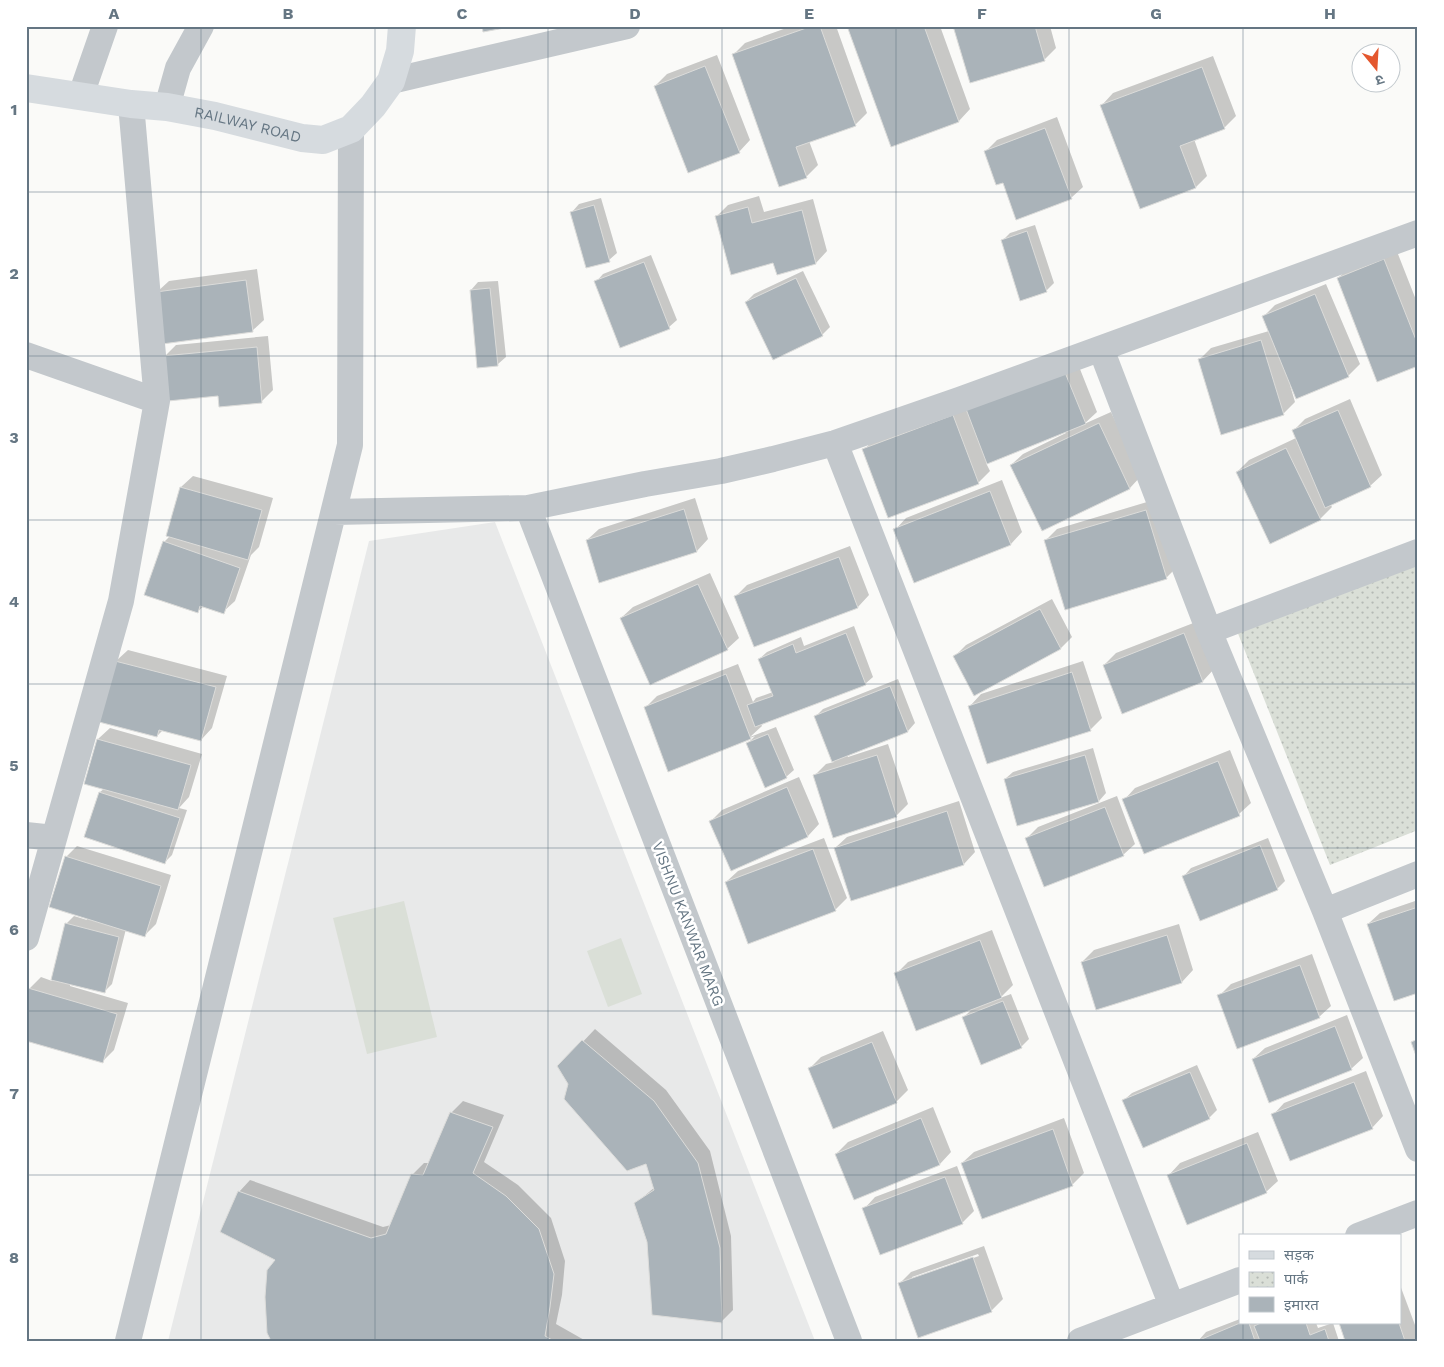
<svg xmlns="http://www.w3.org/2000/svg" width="1444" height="1367" font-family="'Work Sans','Noto Sans Devanagari',sans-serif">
<defs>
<pattern id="park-dots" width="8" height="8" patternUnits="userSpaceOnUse" patternTransform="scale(1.25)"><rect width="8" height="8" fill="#dadfd7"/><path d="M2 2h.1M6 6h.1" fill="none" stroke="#b4b9b4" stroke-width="1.8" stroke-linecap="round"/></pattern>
</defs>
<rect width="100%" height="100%" fill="#fafaf8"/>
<path fill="#e8e9e9" d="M495 522 815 1341H168L369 541Z"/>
<path fill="#dadfd7" d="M404 901 437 1037 367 1054 333 918Z
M621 938 642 994 608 1007 587 951Z"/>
<path fill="url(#park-dots)" d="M1418 559V830L1330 865 1237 631Z"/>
<path fill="#0003" fill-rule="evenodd" d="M792 26H836L867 113 855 125 809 141 818 165 806 177 734 54 745 43Z
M849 26H940L970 109 959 121 892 145Z
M954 26H1050L1056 48 1045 59Z
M717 55 750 140 739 152 655 86 667 74Z
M1213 56 1236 116 1224 128 1194 139 1207 176 1196 187 1140 208 1102 105 1113 93Z
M1057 117 1083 187 1071 198 1003 181 985 152 997 140Z
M759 196 764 212 813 199 827 251 816 263 778 273 774 261 716 217 728 205Z
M601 198 617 253 609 260 572 212 579 204Z
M1035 225 1054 283 1046 291 1003 240 1010 233Z
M1396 249 1418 305V364L1338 278 1350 267Z
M651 255 677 320 669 327 596 282 603 274Z
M257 269 264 320 252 331 157 292 169 281Z
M803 271 830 327 822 335 746 302 754 294Z
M498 281 506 357 498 364 478 366 471 290 478 282Z
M1326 284 1360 364 1348 376 1290 385 1295 402 1283 414 1199 360 1211 348 1269 331 1263 317 1275 305Z
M268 336 273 390 262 401 164 357 176 345Z
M1076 359 1097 412 1084 424 1111 412 1141 476 1130 488 1042 529 1011 465 1023 454 1066 433 1065 431 986 463 990 471 978 483 864 450 875 438Z
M1350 399 1382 475 1370 486 1330 504 1332 507 1320 519 1237 472 1249 460 1296 438 1293 431 1305 419Z
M193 476 273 498 259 547 251 555 235 601 223 612 204 606 197 612 164 542 170 536H167L181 487Z
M1002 480 1022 532 1011 544 915 581 895 530 906 518Z
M695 498 708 539 697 551 600 581 587 540 599 529Z
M1157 499 1178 566 1166 578 1045 541 1057 529Z
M850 546 869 595 858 607 754 645 736 596 747 585Z
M710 573 739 638 727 649 621 618 633 607Z
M1052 599 1072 637 1061 648 955 656 966 645Z
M1196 622 1214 669 1203 681 1123 712 1104 665 1116 653Z
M854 626 873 677 865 684 761 724 762 726 750 737 776 727 794 770 786 777 748 743 755 736 669 770 646 707 657 696 738 664 753 702 756 698 773 692 759 659 767 652 801 637 804 646Z
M128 650 227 676 212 728 201 740 163 730 157 736 116 661Z
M1083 661 1102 718 1090 730 970 706 981 694Z
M898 679 915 723 908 731 847 755 848 757 888 744 908 804 896 816 814 776 826 764 834 762 816 716 823 709Z
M110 728 202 754 189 797 179 808 187 810 172 855 165 862 86 836 100 792 105 788 98 739Z
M1093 748 1106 793 1099 801 1005 779 1013 772Z
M1230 750 1251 803 1239 814 1124 800 1135 788Z
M799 777 819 824 808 836 731 869 711 821 722 810Z
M1117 796 1135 844 1123 855 1027 838 1038 827Z
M959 801 975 852 964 864 852 900 835 848 847 837Z
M824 838 847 898 835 910 726 882 738 871Z
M1268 838 1285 881 1277 889 1184 876 1191 868Z
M77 846 171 875 156 924 145 935 126 929 112 984 104 992 70 984V986L128 1003 114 1050 102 1062 29 989 41 977 52 981 66 924 74 916 87 920 66 857Z
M1418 900V992L1368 924 1380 913Z
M1179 924 1193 970 1182 982 1097 1008 1082 962 1094 950Z
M992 930 1013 985 1000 998 1011 994 1029 1039 1021 1047 964 1017 974 1007 896 974 908 962Z
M1312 954 1331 1006 1319 1017 1219 996 1231 984Z
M1347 1015 1363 1058 1351 1069 1253 1059 1265 1048Z
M595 1029 666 1090 710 1151 731 1236 733 1310 721 1322 648 1242 635 1204 655 1187 646 1162 570 1083 559 1067Z
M883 1031 908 1090 896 1102 809 1069 821 1057Z
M1197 1065 1217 1110 1209 1118 1124 1100 1132 1093Z
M1366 1071 1383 1116 1372 1128 1273 1115 1284 1103Z
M463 1101 504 1115 484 1162 518 1185 551 1218 565 1261 562 1295 556 1324 586 1341H272L277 1260 239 1192 250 1180 383 1227 391 1225 412 1175 424 1163H429L451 1113Z
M933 1107 951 1152 940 1164 855 1199 836 1154 848 1142Z
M1064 1118 1084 1173 1073 1184 983 1218 962 1163 974 1152Z
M1258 1132 1278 1181 1266 1192 1169 1175 1180 1163Z
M957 1166 974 1211 962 1223 864 1209 875 1197Z
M984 1246 1003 1299 991 1311 899 1284 911 1272ZM978 1254 979 1256 912 1280V1277Z
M1400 1285 1418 1333V1341H1347L1340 1323H1400Z
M1240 1319V1323H1316L1318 1328 1333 1323 1339 1341H1198L1206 1332Z"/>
<path fill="#aab3b9" stroke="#dcdcda" d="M482 26H515L483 32Z
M812 26H820L856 126 796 147 807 178 779 187 732 54Z
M847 26H924L959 122 891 147Z
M953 26H1035L1045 61 970 83Z
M705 66 740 153 688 173 654 86Z
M1202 67 1225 129 1180 146 1196 188 1140 209 1100 105Z
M1045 128 1072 199 1016 220 1003 183 996 185 984 151Z
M594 205 610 262 586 268 570 212Z
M748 207 752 223 802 210 816 264 777 275 773 263 731 275 715 216Z
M1027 231 1047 292 1020 301 1001 240Z
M1384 259 1418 345V366L1377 382 1337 278Z
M644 262 670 329 620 348 594 281Z
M796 278 823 336 773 360 745 302Z
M246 280 253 332 162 344 156 292Z
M490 288 498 366 477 368 470 290Z
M1315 294 1349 377 1296 399 1262 316Z
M1261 340 1284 415 1221 435 1198 359Z
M257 347 262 403 219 407 218 396 168 401 163 356Z
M1064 370 1086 424 987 464 966 409Z
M1338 410 1371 487 1325 508 1292 430Z
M953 415 979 484 888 518 862 449Z
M1099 423 1130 489 1042 531 1010 465Z
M1286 448 1321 520 1270 544 1236 472Z
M180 487 262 510 248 560 166 536Z
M990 491 1011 545 914 583 893 529Z
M684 509 697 552 599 583 586 540Z
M1146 510 1167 579 1065 610 1044 540Z
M163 541 240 568 224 614 200 606 198 613 144 595Z
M839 557 858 608 754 647 734 596Z
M698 584 728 650 650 685 620 618Z
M1040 609 1061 649 974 696 953 656Z
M846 633 866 685 755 727 747 705 773 696 758 659 793 644 796 653Z
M1184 633 1203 682 1122 714 1103 665Z
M115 661 216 687 201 741 159 730 157 737 99 722Z
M1072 672 1091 731 987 764 968 706Z
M726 674 751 739 668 772 644 707Z
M890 686 908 732 832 762 814 716Z
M768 734 787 778 765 788 746 743Z
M97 739 191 765 178 810 84 784Z
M877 755 897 817 833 838 813 775Z
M1085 755 1099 802 1017 826 1004 779Z
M1218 761 1240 816 1144 854 1122 799Z
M787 787 808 837 731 871 709 821Z
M99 792 180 818 165 864 84 837Z
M1105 807 1124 856 1044 887 1025 838Z
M947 811 964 865 851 901 834 848Z
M1260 845 1278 890 1200 921 1182 876Z
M813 849 836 911 748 944 725 882Z
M65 856 161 886 145 937 49 907Z
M1418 907V993L1394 1001 1367 924Z
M65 923 119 937 105 993 51 980Z
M1167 935 1182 983 1096 1010 1081 962Z
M980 940 1002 998 916 1031 894 973Z
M1300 965 1320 1018 1237 1049 1217 995Z
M28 988 117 1014 103 1063 26 1041V995Z
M1003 1001 1022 1048 981 1065 962 1017Z
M1335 1026 1352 1070 1269 1103 1252 1059Z
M1418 1039V1061L1411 1042Z
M582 1040 654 1101 698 1163 720 1248 722 1323 652 1315 647 1242 634 1203 654 1190 646 1164 627 1171 564 1099 568 1084 557 1066Z
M872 1042 897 1103 833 1129 808 1068Z
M1190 1072 1210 1119 1143 1148 1122 1100Z
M1354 1082 1373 1129 1290 1161 1271 1114Z
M450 1112 493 1127 473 1173 506 1196 539 1229 554 1274 550 1307 545 1336 554 1341H271L267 1333 265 1297 267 1270 275 1260 220 1232 238 1191 371 1238 386 1234 411 1174 423 1175Z
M921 1118 940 1165 854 1200 835 1154Z
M1053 1129 1073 1186 982 1219 961 1163Z
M1247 1143 1267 1193 1187 1225 1167 1175Z
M945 1177 963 1224 880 1255 862 1208Z
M973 1257 992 1312 918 1338 898 1283Z
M1240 1323H1249L1255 1341H1197Z
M1261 1323H1306L1310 1335 1325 1329 1329 1341H1260L1254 1326Z
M1339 1323H1399L1405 1341H1345Z"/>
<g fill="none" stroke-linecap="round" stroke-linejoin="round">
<path stroke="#c3c8cc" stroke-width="26" d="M391 81 627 26
M81 95 105 26
M167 107 178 68 201 26
M1101 349 1209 631 1325 911 1418 1149
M26 355 157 401
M835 443 1172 1306
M528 508 849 1341
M334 512 528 508 645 484 721 471 773 459 835 443 959 400 1418 233
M1209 631 1418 552
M26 835 54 838
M1325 911 1418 874
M26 938 121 601 157 401 131 104
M1358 1236 1418 1213
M128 1341 350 445 351 129
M1080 1341 1240 1280"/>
<path stroke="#d6dbdf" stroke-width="28" id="s1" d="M26 88 131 104 167 107 215 116 302 138 323 140 351 129 373 106 391 81 400 51 402 26"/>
</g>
<path fill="none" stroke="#657683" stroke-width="1" stroke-opacity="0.55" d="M201 26V1341M375 26V1341M548 26V1341M722 26V1341M896 26V1341M1069 26V1341M1243 26V1236M26 192H1418M26 356H1418M26 520H1418M26 684H1418M26 848H1418M26 1011H1418M26 1175H1418M1243 1323V1341"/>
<g text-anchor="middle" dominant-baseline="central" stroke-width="5" stroke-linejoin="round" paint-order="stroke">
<g font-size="15" fill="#657683" stroke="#fff">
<text stroke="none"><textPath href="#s1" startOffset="225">RAILWAY ROAD</textPath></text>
<text transform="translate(688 924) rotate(69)">VISHNU KANWAR MARG</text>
</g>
</g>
<rect width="1444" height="1367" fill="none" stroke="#ffffff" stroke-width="55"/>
<rect x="1239" y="1234" width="162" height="90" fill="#ffffff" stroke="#c1c8cd"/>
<rect x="1249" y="1251" width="25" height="8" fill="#d6dbdf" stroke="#c1c8cd"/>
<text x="1284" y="1260" font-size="15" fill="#657683">सड़क</text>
<rect x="1249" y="1272" width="25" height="15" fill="url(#park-dots)" stroke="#c1c8cd"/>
<text x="1284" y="1284" font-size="15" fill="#657683">पार्क</text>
<rect x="1249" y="1297" width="25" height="15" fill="#aab3b9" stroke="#c1c8cd"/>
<text x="1284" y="1310" font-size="15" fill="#657683">इमारत</text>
<g transform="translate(1376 68) rotate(162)"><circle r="24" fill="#ffffff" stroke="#c1c8cd"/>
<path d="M0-4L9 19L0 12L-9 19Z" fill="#e4572e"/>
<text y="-8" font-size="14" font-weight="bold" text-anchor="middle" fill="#657683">उ</text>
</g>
<rect x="28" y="28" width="1388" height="1312" fill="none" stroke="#657683" stroke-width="2"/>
<g font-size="16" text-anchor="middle" font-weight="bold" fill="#657683">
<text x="114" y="19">A</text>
<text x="288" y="19">B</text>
<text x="462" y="19">C</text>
<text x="635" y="19">D</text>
<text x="809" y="19">E</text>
<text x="982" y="19">F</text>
<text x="1156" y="19">G</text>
<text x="1330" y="19">H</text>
<text x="14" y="115">1</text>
<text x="14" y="279">2</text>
<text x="14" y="443">3</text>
<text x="14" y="607">4</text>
<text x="14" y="771">5</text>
<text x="14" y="935">6</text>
<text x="14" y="1099">7</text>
<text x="14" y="1263">8</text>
</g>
</svg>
